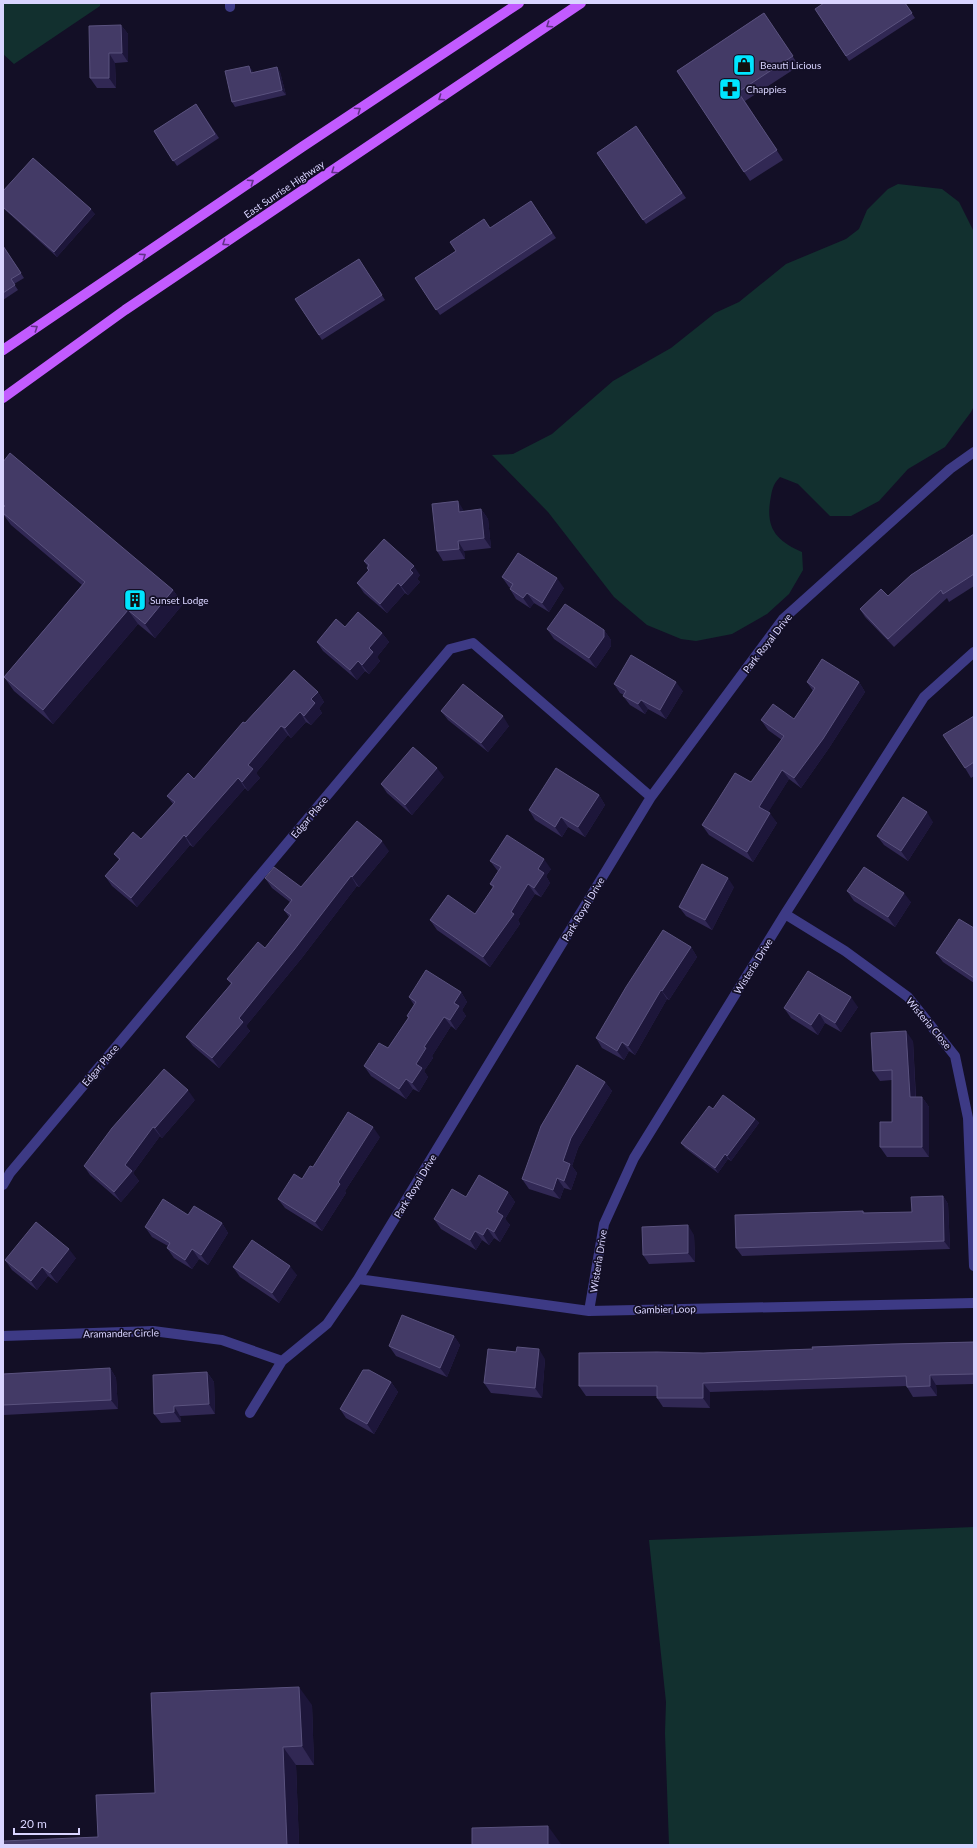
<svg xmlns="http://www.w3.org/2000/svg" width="977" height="1848" font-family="Lato,sans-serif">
<rect width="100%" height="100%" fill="#130f26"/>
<path fill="#12302f" d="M3 3H100V6L14 64 3 54Z
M898 184 942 189 959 202 974 232V406L971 412 945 447 908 469 879 501 851 516H830L798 484 780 477C772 485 772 491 770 502 766 530 778 541 802 552L803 570 789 594 767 614 732 634 696 641 681 639 647 625 614 597 548 512 492 455 513 454 552 434 613 381 671 348 715 313 739 302 786 264 846 239 859 229 867 210 888 189Z
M974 1527V1845H669L665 1733 666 1702 649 1540Z"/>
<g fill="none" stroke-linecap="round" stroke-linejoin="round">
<path stroke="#3d3a85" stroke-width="10" d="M230 3V7
M785 914 845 951 908 997 955 1056 968 1118 974 1266
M3 1185 10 1173 450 649 473 643 651 797
M358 1279 589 1311 974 1303
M589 1311 604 1224 634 1158 785 914 924 697 974 652
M3 1336 153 1331 222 1340 282 1361
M250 1413 282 1361 327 1324 358 1279 651 797 783 619 950 469 974 452"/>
<path stroke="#c25bff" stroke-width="10" d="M3 350 302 147 519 3
M3 398 125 310 581 3"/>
</g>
<path fill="#312854" d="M905 3 915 18 849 61 815 9Z
M764 13 799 66 745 101 783 160 750 181 677 71Z
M121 25 128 34V62L115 63 116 88H97L90 78Z
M277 67 280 72 286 95 235 107 232 102 253 71V73Z
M196 104 219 138 177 166 154 131Z
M636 126 686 198 646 224 597 153Z
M3 191 95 214 57 257 3 208Z
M531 201 556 238 440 315 415 278Z
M3 245 24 278 14 284 18 290 3 300Z
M362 264 385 300 322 340 295 299Z
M3 462 173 590 183 604 155 638 138 624 53 724 14 691 4 677 82 585 11 525 3 514Z
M481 509 488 519 491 548 464 551 465 559 443 561 437 551 464 511Z
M974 534V586L949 602 947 598 894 647 865 617 860 609 888 596Z
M364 561 420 575 417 579 420 582 408 595 405 593 387 613 364 593 357 583 368 571 367 568 368 567Z
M502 577 564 588 549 612 534 603 530 608 516 599 510 589 511 588 509 587Z
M345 627 382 633 389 642 377 657 380 661 369 674 365 671 357 680 323 651 317 642Z
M547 629 604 630 611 640V646L596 668 554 639Z
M807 682H859L865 692 829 748 801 788 789 779 768 812 777 823 753 862 709 835 702 825 751 782 782 740 768 730 761 720 794 719 813 691Z
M614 684 683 691 666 719 648 709 645 714 630 705 623 696 624 695 620 693Z
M318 692 324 702 319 708 322 713 311 725 306 722 291 738 288 735 256 773 260 778 248 791 245 788 193 847 190 845 137 907 112 886 105 876 119 860 114 854 141 839 173 804 167 796 194 779 245 723Z
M441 711 509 726 488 752 448 720Z
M974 716V776L971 778 965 768Z
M444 777 412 815 387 793 381 784Z
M599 795 605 805 585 837 568 827 562 837 535 820 529 810Z
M933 822 908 861 884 845 877 836Z
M389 851 359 887 357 886 301 959 246 1026 250 1031 219 1068 193 1046 186 1037 231 984 227 979 265 948 289 917 284 910 290 902 272 888 265 878 301 887Z
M490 861 551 869 546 876 550 883 541 897 535 894 518 920 520 924 490 967 437 930 430 920 475 914 493 888 490 884 498 871 497 870Z
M734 887 712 930 686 916 679 907Z
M847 891 911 902 895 927 854 901Z
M974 928V983L943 962 936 953Z
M691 947 697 957 669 1000 667 999 635 1055 629 1051 624 1060 602 1048 596 1038Z
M461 992 467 1002 462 1010 466 1016 456 1030 451 1026 432 1056 433 1058 424 1071 428 1077 419 1092 413 1089 406 1099 371 1076 364 1066 388 1048 408 1018 407 1016 414 1005 409 997Z
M858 1007 841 1032 825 1023 818 1035 791 1018 784 1008Z
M913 1041 916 1097H922L929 1107V1157H887L880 1147 892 1122V1080L880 1081 873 1071Z
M605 1082 612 1091 578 1148 572 1166 577 1173 571 1190 564 1188 560 1199 529 1189 522 1179Z
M195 1100 162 1138 160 1136 133 1173 139 1181 121 1202 90 1175 84 1166Z
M713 1109 755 1119 759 1123 731 1161 728 1159 718 1173 685 1148 681 1143Z
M380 1137 345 1191 346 1193 322 1231 285 1208 278 1199 302 1179 313 1167Z
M508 1192 515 1202 505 1219 510 1225 500 1242 494 1238 489 1245 482 1240 476 1250 441 1229 434 1219 466 1197Z
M943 1196 948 1204 950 1249 742 1256 736 1248 863 1211 865 1213 912 1212Z
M188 1215 222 1223 228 1233 208 1265 199 1259 192 1269 174 1258 167 1248 168 1246 152 1237 145 1227Z
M694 1235 695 1262 649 1264 643 1255Z
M76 1258 57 1283 48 1276 37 1290 12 1270 5 1260Z
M233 1267 297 1275 279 1303 240 1277Z
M454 1336 460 1345 447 1377 396 1356 389 1346Z
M974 1342V1384L936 1385 937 1396 913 1397 907 1387V1386L710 1392V1408L663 1407 657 1398V1396H586L579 1386 703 1353 813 1349Z
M545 1359 542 1398 491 1393 484 1383Z
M110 1368 116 1378 118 1409 4 1415 3 1412V1374Z
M207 1372 214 1382 215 1414 180 1416 181 1422 161 1423 154 1414Z
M391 1382 398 1392 374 1434 346 1418 340 1409Z
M312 1705 314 1765H296L299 1845H3L98 1837 155 1793Z"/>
<path fill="#1d163a" d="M121 25 128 34V62L122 53Z
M109 53 115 63 116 88 109 78Z
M249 66 253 71 254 78 251 73Z
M277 67 280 72 286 95 282 90Z
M91 209 95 214 57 257 54 252Z
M458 501 464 511 459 512Z
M481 509 488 519 491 548 484 538Z
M458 541 464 551 465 559 459 549Z
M414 566 420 575 417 579 420 582 408 595 401 586 410 570Z
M557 578 564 588 549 612 542 603Z
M398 583 405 593 387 613 380 604Z
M173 590 183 604 155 638 145 624Z
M527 593 534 603 530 608 523 598Z
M128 610 138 624 53 724 43 710Z
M604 630 611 640V646L596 668 589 658Z
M382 633 389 642 377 657 380 661 369 674 362 665 369 648Z
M358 661 365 671 357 680 350 670Z
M676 682 683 691 666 719 660 710Z
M859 682 865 692 829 748 801 788 794 778Z
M318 692 324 702 319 708 322 713 311 725 304 716 311 699Z
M641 700 648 709 645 714 638 704Z
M300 712 306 722 291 738 285 728Z
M503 716 509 726 488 752 481 743Z
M281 726 288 735 256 773 260 778 248 791 242 782 248 765Z
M437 768 444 777 412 815 405 805Z
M782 770 789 779 766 816 759 807Z
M238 778 245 788 193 847 186 837Z
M599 795 605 805 585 837 578 827Z
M927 812 933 822 908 861 901 851Z
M770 813 777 823 753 862 747 852Z
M561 817 568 827 562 837 555 827Z
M184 835 190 845 137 907 131 898Z
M382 841 389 851 359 887 352 877Z
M544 859 551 869 546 876 550 883 541 897 534 888 538 869Z
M351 876 357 886 301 959 246 1026 250 1031 219 1068 212 1058 239 1018Z
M728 878 734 887 712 930 705 920Z
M528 884 535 894 518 920 520 924 490 967 483 957Z
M904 893 911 902 895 927 888 917Z
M691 947 697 957 669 1000 662 991Z
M661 990 667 999 635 1055 628 1046Z
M461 992 467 1002 462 1010 466 1016 456 1030 450 1020 454 1003Z
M851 997 858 1007 841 1032 835 1023Z
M819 1013 825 1023 818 1035 811 1025Z
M444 1017 451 1026 432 1056 433 1058 424 1071 428 1077 419 1092 412 1083 416 1064 424 1047Z
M906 1031 913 1041 916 1107 910 1097Z
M622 1042 629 1051 624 1060 617 1051Z
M406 1079 413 1089 406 1099 399 1089Z
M605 1082 612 1091 578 1148 572 1166 577 1173 571 1190 564 1181 563 1161 571 1138Z
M188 1090 195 1100 162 1138 155 1128Z
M922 1097 929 1107V1157L922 1147Z
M755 1119 759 1123 731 1161 727 1156Z
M153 1127 160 1136 133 1173 139 1181 121 1202 114 1192 125 1165Z
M373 1127 380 1137 345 1191 346 1193 322 1231 315 1222 338 1182Z
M725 1154 728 1159 718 1173 715 1168Z
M557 1178 564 1188 560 1199 553 1190Z
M508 1192 515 1202 505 1219 510 1225 500 1242 494 1232 497 1212Z
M943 1196 948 1204 950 1249 944 1241Z
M222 1223 228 1233 208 1265 201 1255Z
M688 1225 694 1235 695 1262 688 1253Z
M487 1228 494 1238 489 1245 483 1235Z
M475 1231 482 1240 476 1250 470 1240Z
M69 1249 76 1258 57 1283 50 1273Z
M192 1249 199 1259 192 1269 185 1260Z
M290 1266 297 1275 279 1303 272 1293Z
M42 1267 48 1276 37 1290 31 1281Z
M454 1336 460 1345 447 1377 440 1368Z
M539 1349 545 1359 542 1398 535 1388Z
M110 1368 116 1378 118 1409 111 1400Z
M207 1372 214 1382 215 1414 209 1404Z
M930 1375 936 1385 937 1396 930 1386Z
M391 1382 398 1392 374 1434 367 1424Z
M703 1383 710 1392V1408L703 1398Z
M174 1406 180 1416 181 1422 174 1412Z
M299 1687 312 1705 314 1765 302 1746Z
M283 1747 296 1765 299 1845H287Z
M548 1826 561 1844V1845H548Z"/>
<path fill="#433a66" stroke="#5a527e" d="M824 3H905L912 13 846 56 815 9Z
M764 13 793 56 738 92 777 150 744 172 677 71Z
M121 25 122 53H109V78H90L89 26Z
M249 66 251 73 277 67 282 90 232 102 225 71Z
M196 104 215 134 173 161 154 131Z
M636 126 682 193 643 220 597 153Z
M33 158 91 209 54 252 3 207V191Z
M531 201 552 233 436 310 415 278 456 251 450 242 484 219 490 228Z
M3 246 21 273 11 279 15 285 3 293Z
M359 259 382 295 319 335 295 299Z
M10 453 173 590 145 624 128 610 43 710 4 677 85 582 3 513V508L5 506 3 504V462Z
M458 501 459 512 481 509 484 538 458 541 459 549 437 551 432 504Z
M974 534V574L943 594 941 590 888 639 860 609 881 589 888 596 911 575Z
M384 539 414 566 410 570 413 573 401 586 398 583 380 604 357 583 369 570 367 568 369 565 364 561Z
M518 553 557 578 542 603 527 593 523 598 510 589 513 584 502 577Z
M565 604 604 630V637L589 658 547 629Z
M358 612 382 633 369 648 373 652 362 665 358 661 350 670 317 642 336 619 345 627Z
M631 655 676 682 660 710 641 700 638 704 623 696 626 691 614 684Z
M822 659 859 682 823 739 794 778 782 770 759 807 770 813 747 852 702 825 735 773 751 782 784 736 761 720 773 704 794 719 815 688 807 682Z
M294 670 318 692 311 699 315 703 304 716 300 712 285 728 281 726 248 765 253 769 242 782 238 778 186 837 184 835 131 898 105 876 120 859 114 854 133 832 141 839 175 802 167 796 188 773 194 779 243 722 245 723Z
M463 684 503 716 481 743 441 711Z
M974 716V762L965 768 943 735Z
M413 747 437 768 405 805 381 784Z
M556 768 599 795 578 827 561 817 555 827 529 810Z
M903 797 927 812 901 851 877 836Z
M357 821 382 841 352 877 351 876 294 950 239 1018 243 1022 212 1058 186 1037 232 983 227 979 258 942 265 948 291 915 284 910 292 900 265 878 274 867 301 887Z
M507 835 544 859 538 869 544 873 534 888 528 884 511 912 514 914 483 957 430 920 448 895 475 914 494 886 490 884 501 867 490 861Z
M702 864 728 878 705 920 679 907Z
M864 867 904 893 888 917 847 891Z
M959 919 974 928V978L936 953Z
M663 930 691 947 662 991 661 990 628 1046 622 1042 617 1051 596 1038 626 987Z
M426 970 461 992 454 1003 459 1006 450 1020 444 1017 424 1047 426 1048 416 1064 422 1068 412 1083 406 1079 399 1089 364 1066 379 1043 388 1048 409 1017 407 1016 416 1002 409 997Z
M808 971 851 997 835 1023 819 1013 811 1025 784 1008Z
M906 1031 910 1097H922V1147H880V1122H892V1070L873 1071 871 1033Z
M577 1065 605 1082 571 1138 563 1161 570 1164 564 1181 557 1178 553 1190 522 1179 541 1126Z
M164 1069 188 1090 155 1128 153 1127 125 1165 132 1171 114 1192 84 1166 112 1128Z
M723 1095 755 1119 727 1156 725 1154 715 1168 681 1143 709 1106 713 1109Z
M348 1112 373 1127 338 1182 340 1184 315 1222 278 1199 294 1174 302 1179 310 1166 313 1167Z
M479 1175 508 1192 497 1212 503 1216 494 1232 487 1228 483 1235 475 1231 470 1240 434 1219 452 1189 466 1197Z
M943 1196 944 1241 736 1248 735 1215 863 1211V1213L912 1212 911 1197Z
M163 1199 188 1215 194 1206 222 1223 201 1255 192 1249 185 1260 167 1248 170 1243 145 1227Z
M36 1222 69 1249 50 1273 42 1267 31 1281 5 1260Z
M688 1225V1253L643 1255 642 1227Z
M252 1240 290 1266 272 1293 233 1267Z
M402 1315 454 1336 440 1368 389 1346Z
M974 1342V1374L930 1375V1386L907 1387 906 1376 703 1383V1398H657V1386H579V1353L657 1352 703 1353 813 1349 812 1347 892 1344Z
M517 1347 539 1349 535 1388 484 1383 488 1349 516 1352Z
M110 1368 111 1400 3 1405V1374Z
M363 1370H369L391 1382 367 1424 340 1409Z
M207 1372 209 1404 174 1406V1412L154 1414 153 1375Z
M299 1687 302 1746 283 1747 287 1845H3V1841L98 1837 96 1795 155 1793 151 1693Z
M548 1826V1845H472V1828Z"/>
<defs><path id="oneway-chevron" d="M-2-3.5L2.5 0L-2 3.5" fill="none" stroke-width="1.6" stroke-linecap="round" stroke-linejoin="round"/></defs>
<g stroke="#623188">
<use href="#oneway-chevron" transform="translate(549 25) rotate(146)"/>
<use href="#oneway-chevron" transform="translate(441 98) rotate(146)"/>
<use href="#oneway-chevron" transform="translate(358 110) rotate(-34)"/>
<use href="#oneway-chevron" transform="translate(334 171) rotate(146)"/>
<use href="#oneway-chevron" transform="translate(251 182) rotate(-34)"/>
<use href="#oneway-chevron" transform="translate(225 243) rotate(146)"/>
<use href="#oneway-chevron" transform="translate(143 256) rotate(-34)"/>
<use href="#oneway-chevron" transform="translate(35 328) rotate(-34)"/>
</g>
<defs>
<g id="shop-square" transform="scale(1.15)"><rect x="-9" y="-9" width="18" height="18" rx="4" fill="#00e5ff" stroke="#130f26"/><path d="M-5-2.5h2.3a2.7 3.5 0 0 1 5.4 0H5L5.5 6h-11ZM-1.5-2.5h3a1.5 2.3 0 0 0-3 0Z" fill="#111"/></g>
<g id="pharmacy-square" transform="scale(1.15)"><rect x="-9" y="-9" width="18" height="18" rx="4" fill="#00e5ff" stroke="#130f26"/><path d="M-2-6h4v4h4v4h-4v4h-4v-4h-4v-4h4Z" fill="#111"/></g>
<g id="building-square" transform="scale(1.15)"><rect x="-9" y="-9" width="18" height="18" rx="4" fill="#00e5ff" stroke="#130f26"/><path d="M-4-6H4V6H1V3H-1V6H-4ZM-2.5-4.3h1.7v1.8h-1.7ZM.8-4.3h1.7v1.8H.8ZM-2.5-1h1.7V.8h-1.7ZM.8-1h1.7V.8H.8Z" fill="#111"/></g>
</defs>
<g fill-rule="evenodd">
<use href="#shop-square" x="744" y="65"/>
<use href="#pharmacy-square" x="730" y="89"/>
<use href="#building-square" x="135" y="600"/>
</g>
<g text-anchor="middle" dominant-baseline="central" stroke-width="3.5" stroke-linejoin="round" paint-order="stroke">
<g font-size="10" fill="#d9d4ff" stroke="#130f26" text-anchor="start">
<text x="760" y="65">Beauti Licious</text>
<text x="746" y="89">Chappies</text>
<text x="150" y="600">Sunset Lodge</text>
</g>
<g font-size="10" fill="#d9d4ff" stroke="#130f26">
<text transform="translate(284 189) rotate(-34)">East Sunrise Highway</text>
<text transform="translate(767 643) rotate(-52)">Park Royal Drive</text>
<text transform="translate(309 817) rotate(-50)">Edgar Place</text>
<text transform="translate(583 909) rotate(-59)">Park Royal Drive</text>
<text transform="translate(753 966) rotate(-58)">Wisteria Drive</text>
<text transform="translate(929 1023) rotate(50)">Wisteria Close</text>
<text transform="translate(100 1065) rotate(-50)">Edgar Place</text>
<text transform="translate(415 1186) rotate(-59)">Park Royal Drive</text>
<text transform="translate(598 1261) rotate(-81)">Wisteria Drive</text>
<text transform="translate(665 1309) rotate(-1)">Gambier Loop</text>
<text transform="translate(121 1333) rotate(-1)">Aramander Circle</text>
</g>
</g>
<rect width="977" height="1848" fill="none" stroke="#d9d4ff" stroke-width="8"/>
<path d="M14 1828v6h65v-6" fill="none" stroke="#d9d4ff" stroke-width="2"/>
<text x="20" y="1828" font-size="12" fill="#d9d4ff" stroke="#130f26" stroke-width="3" paint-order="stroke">20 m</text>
</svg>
